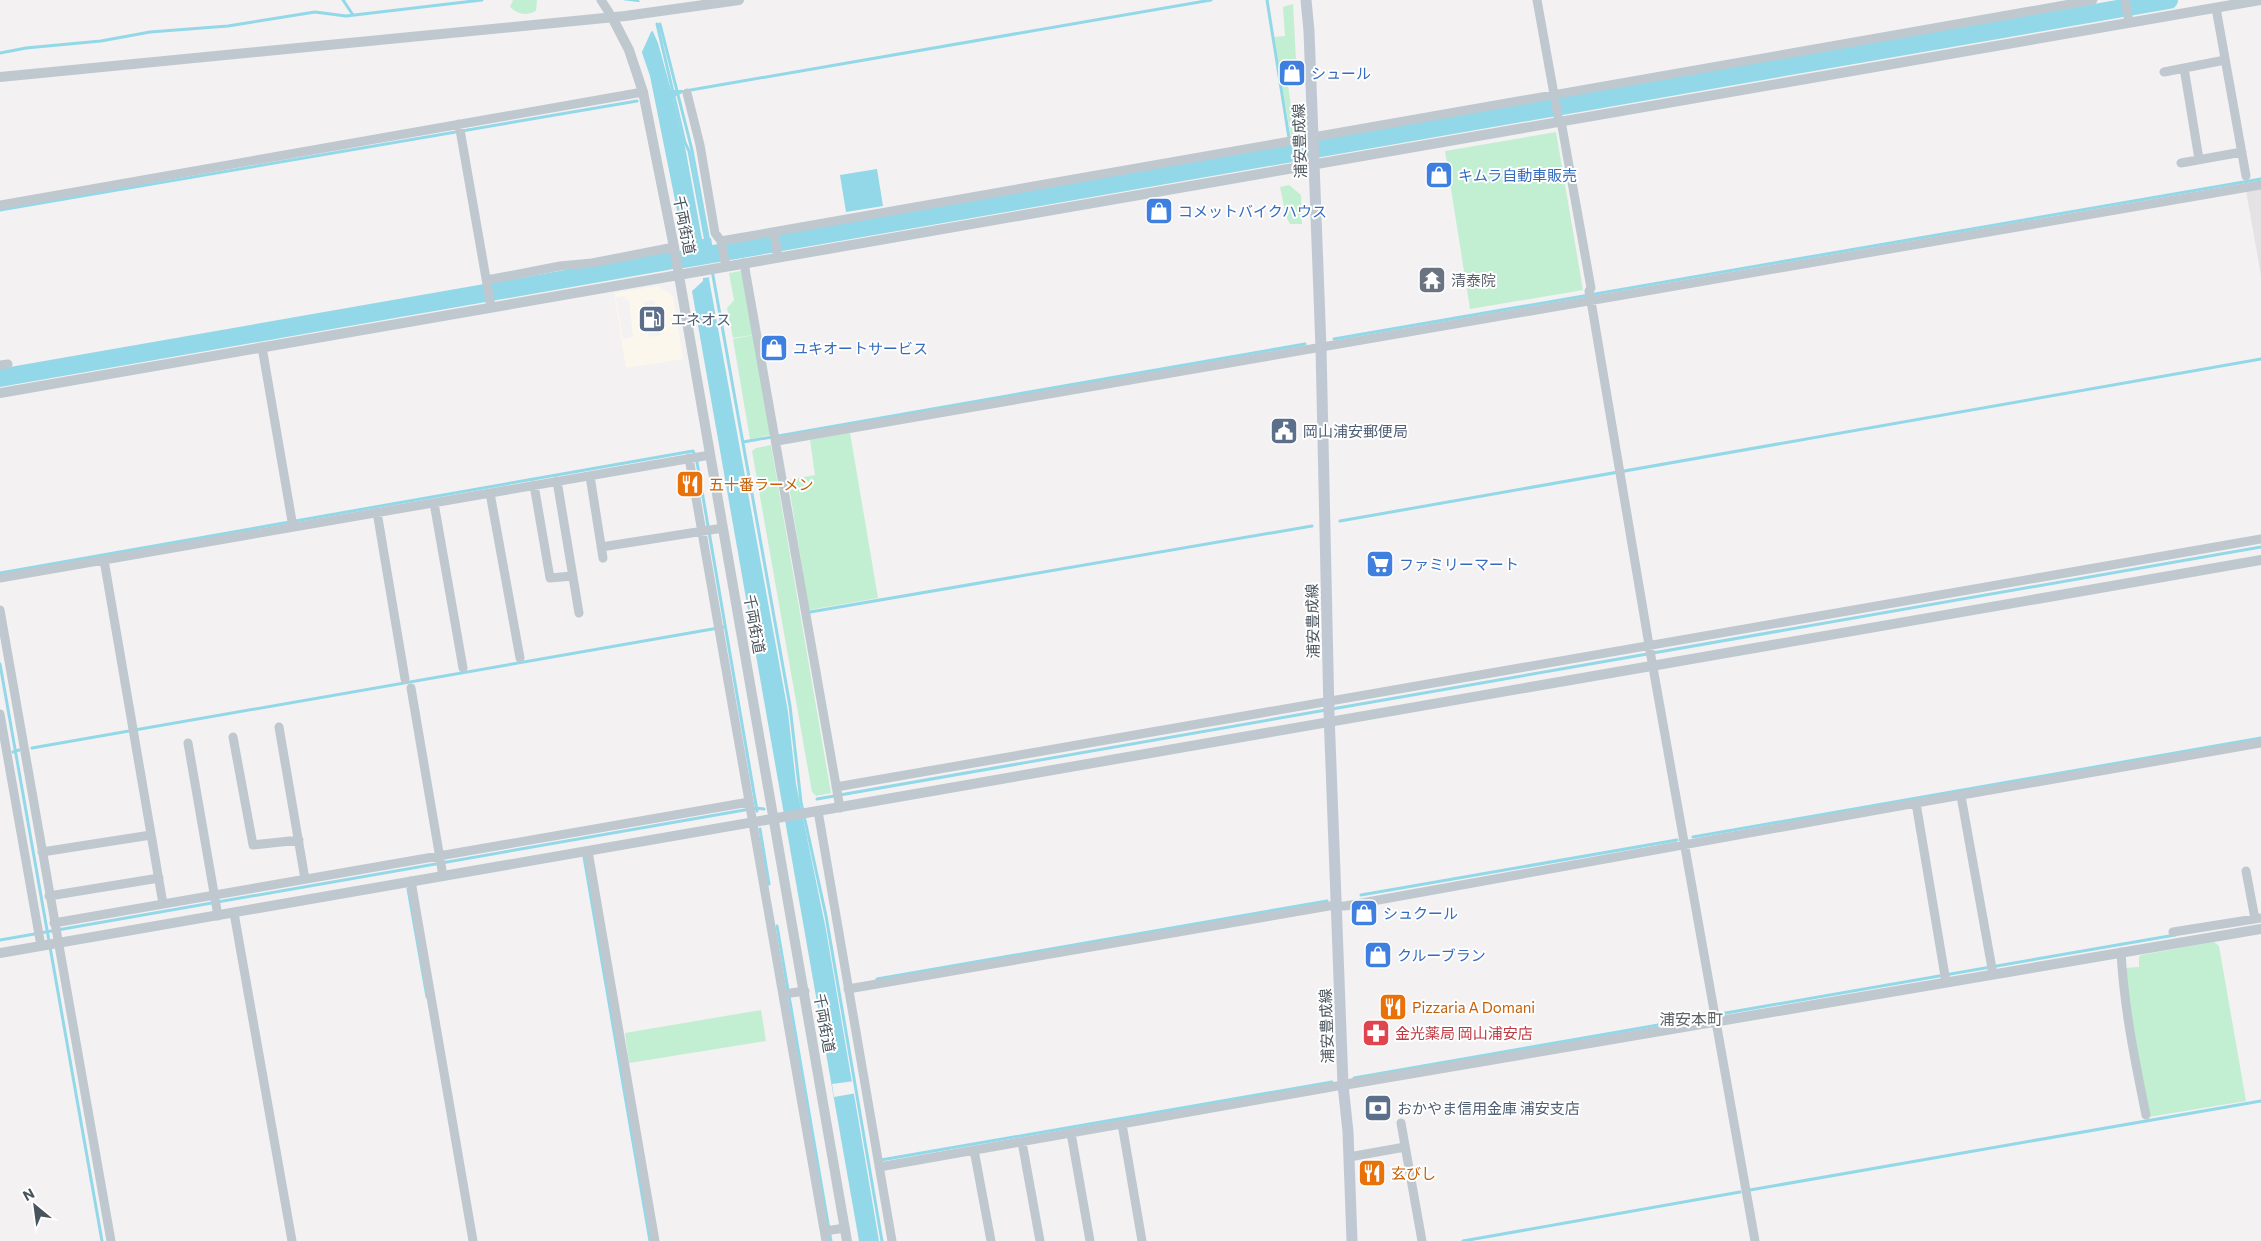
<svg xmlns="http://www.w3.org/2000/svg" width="2261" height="1241" font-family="Commissioner,'Noto Sans JP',sans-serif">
<rect width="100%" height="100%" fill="#f3f1f1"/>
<path fill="#fcf7ec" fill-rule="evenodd" d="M658 286 673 296 683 359 626 368 614 293ZM625 296 626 300H629L633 337 623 339 616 298ZM654 300 660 335 649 337 643 302Z"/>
<path fill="#e4e2e2" d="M2261 188V276L2246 190Z"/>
<path fill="#c2eed2" d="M513 0H537L536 11C526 16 518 15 510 7Z
M1293 4 1296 61 1285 63 1295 136 1291 137 1274 37 1285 36 1283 7Z
M1556 132 1583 290 1470 309 1445 151Z
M1289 185 1301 195 1302 224H1290L1286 216 1280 187Z
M741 271 753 335 733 338 727 308 734 300 729 273Z
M754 335 770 435 750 439 733 339Z
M850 433 878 598 809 610 788 480 815 475 810 440Z
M771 445 831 793 816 796 812 792 752 451 756 448Z
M2214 942 2219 946 2246 1101 2148 1117 2134 1039 2125 968 2139 967V957L2141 955Z
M761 1010 766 1041 629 1063 625 1033Z"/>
<path fill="#92d8e8" d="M624 0H639L658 43 671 90H683L684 92 673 98 686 152 702 239 711 238 715 260 709 279 788 712 796 784 826 930 879 1241H859L683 240 650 76Z
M877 169 883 206 846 212 840 175Z"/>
<path fill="#f3f1f1" d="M621 0 638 2 658 1 663 24 651 32 641 54Z
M677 107 689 151 704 237 710 236 711 238 703 239 687 151 676 108Z
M715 260 716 265 712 277 703 278V281L691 292 686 263 689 264Z
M855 1081 857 1093 834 1097 832 1084Z"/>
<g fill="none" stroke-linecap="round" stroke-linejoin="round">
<path stroke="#92d8e8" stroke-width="3" d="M343 0 353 15
M1267 0 1289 138
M657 24 685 143 689 151 706 242
M660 24 692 150 709 242
M0 53 26 48 101 41 150 32 228 26 315 12 346 16 482 0
M685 91 1211 0
M1290 145 1291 152
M0 210 637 101
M712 270 790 706 801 802 826 916 882 1241
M1334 339 2261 179
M743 442 1305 344
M697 462 757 811
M1340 521 2261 359
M0 573 693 451 694 453
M810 612 1312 526
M0 664 102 1241
M1332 709 2261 547
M32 748 724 627
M13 752 19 750
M817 799 1326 710
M760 829 769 884
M1693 837 2261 738
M584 857 650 1241
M408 889 427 997
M1361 895 1677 840
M777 926 831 1241
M0 940 756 808 764 809
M877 979 1327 901
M1720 1014 2175 935
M1354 1078 1710 1016
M881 1160 1332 1082
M1750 1190 2261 1101
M1463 1241 1740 1192"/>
<path stroke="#92d8e8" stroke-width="18" d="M684 259 2169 0
M0 378 668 261"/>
<path stroke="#bfc8cf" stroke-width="9" d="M601 0 612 17
M1537 0 1559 122
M2125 0 2129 22
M2216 8 2246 176
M2184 68 2199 159
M2164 72 2225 60
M687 93 700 145 715 233 721 241 726 266
M1561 121 1591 288 1589 291 1591 301 1649 645 1755 1241
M459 124 491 307
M2181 163 2242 152
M0 205 643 92
M774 232 778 257
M721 241 2093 0
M744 263 840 808
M487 280 560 266 592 263 674 247
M262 347 293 527
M0 365 8 364
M777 441 2261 185
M689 458 826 1241
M590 476 603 558
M557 481 579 613
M534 485 550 578 572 576
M490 493 520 658
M434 503 463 668
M377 512 405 679
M601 547 723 528
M104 560 163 904
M0 578 710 455
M0 610 111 1241
M411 688 443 876
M0 714 41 946
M279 727 305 879
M233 737 253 845 299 840
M188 743 218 916
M836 787 2261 539
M1961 796 1993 974
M1916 803 1946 982
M818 811 892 1241
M588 851 655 1241
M42 852 151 835
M2246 871 2255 919
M411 881 473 1241
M49 896 159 878
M234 913 292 1241
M54 923 749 802
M2173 932 2261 918
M2121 952C2124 1008 2135 1061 2146 1115
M848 989 1329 906H1345L1916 803 2261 743
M784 994 805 991
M1401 1123 1422 1241
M1122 1124 1142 1241
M1071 1133 1090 1241
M1022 1142 1040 1241
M974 1150 991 1241
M1349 1157 1405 1147
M879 1167 1343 1085
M825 1231 845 1228"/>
<path stroke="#bfc8cf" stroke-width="10" d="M612 17 629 50 643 92 674 247 847 1241
M0 77 625 16 739 0
M0 393 2260 0
M0 953 2261 560
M1343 1085 2261 929"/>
<path stroke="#c0c9d3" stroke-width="11" d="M1306 0 1309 31 1321 348 1329 713 1343 1085 1348 1132 1352 1241"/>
</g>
<defs>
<g id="shop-square" transform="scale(1.4375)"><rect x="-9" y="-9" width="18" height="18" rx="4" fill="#3f7fe0" stroke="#fff"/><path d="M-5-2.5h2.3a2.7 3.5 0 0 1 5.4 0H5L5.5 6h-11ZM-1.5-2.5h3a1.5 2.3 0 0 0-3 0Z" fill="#fff"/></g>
<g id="temple-square" transform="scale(1.4375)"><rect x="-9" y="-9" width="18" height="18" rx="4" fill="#6b7280" stroke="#fff"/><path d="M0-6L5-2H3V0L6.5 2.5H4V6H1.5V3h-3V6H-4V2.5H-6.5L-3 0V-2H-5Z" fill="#fff"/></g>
<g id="fuel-square" transform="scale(1.4375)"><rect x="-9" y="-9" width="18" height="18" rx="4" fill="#5c6f8a" stroke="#fff"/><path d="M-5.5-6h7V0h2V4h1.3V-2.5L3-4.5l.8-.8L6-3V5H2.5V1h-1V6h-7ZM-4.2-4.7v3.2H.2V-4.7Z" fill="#fff"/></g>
<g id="civic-square" transform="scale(1.4375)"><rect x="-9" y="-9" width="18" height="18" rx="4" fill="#5c6f8a" stroke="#fff"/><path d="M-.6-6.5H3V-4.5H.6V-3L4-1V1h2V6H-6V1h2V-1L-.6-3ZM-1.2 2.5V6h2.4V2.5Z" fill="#fff"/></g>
<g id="restaurant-square" transform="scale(1.4375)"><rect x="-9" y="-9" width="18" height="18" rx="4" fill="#e8710a" stroke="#fff"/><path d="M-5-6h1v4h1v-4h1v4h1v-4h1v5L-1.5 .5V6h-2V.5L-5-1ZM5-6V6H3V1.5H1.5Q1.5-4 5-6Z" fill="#fff"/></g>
<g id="supermarket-square" transform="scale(1.4375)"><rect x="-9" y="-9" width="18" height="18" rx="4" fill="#3f7fe0" stroke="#fff"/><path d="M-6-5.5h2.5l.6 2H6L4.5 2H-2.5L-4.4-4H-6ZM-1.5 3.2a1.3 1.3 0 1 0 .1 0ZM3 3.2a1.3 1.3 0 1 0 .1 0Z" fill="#fff"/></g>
<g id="pharmacy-square" transform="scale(1.4375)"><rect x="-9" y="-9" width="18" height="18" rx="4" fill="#e0444e" stroke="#fff"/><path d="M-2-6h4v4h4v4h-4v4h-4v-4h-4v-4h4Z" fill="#fff"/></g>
<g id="bank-square" transform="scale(1.4375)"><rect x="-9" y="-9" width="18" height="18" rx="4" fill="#5c6f8a" stroke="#fff"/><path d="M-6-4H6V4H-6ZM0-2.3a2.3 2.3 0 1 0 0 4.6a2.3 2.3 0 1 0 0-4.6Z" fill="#fff"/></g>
</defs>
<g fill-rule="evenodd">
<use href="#shop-square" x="1292" y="73"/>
<use href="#shop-square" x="1439" y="175"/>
<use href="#shop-square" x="1159" y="211"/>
<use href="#temple-square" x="1432" y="280"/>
<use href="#fuel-square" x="652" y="319"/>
<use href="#shop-square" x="774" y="348"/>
<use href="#civic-square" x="1284" y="431"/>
<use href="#restaurant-square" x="690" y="484"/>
<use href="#supermarket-square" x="1380" y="564"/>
<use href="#shop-square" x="1364" y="913"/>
<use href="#shop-square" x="1378" y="955"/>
<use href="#restaurant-square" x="1393" y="1007"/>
<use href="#pharmacy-square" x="1376" y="1033"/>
<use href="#bank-square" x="1378" y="1108"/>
<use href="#restaurant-square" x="1372" y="1173"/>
</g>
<g text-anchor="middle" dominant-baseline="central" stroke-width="4" stroke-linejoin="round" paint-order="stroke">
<g font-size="15" fill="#366cbe" stroke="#fff" text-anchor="start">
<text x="1311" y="73">シュール</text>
<text x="1458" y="175">キムラ自動車販売</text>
<text x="1178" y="211">コメットバイクハウス</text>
<text x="793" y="348">ユキオートサービス</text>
<text x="1399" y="564">ファミリーマート</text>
<text x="1383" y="913">シュクール</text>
<text x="1397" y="955">クルーブラン</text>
</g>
<g font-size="15" fill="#49545d" stroke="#fff">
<text transform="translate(1299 141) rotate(-92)">浦安豊成線</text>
<text transform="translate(685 225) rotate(79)">千両街道</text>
<text transform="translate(1312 621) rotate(-91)">浦安豊成線</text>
<text transform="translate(755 624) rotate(80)">千両街道</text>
<text transform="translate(825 1023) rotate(80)">千両街道</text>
<text transform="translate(1326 1026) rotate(-92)">浦安豊成線</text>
</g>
<g font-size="15" fill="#5b616d" stroke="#fff" text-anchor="start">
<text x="1451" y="280">清泰院</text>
</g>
<g font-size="15" fill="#4e5e75" stroke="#fff" text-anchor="start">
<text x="671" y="319">エネオス</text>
<text x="1303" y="431">岡山浦安郵便局</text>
<text x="1397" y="1108">おかやま信用金庫 浦安支店</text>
</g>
<g font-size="15" fill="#c56008" stroke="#fff" text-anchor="start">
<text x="709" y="484">五十番ラーメン</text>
<text x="1412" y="1007">Pizzaria A Domani</text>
<text x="1391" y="1173">玄びし</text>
</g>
<g font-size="15" fill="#be3a42" stroke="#fff" text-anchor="start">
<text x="1395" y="1033">金光薬局 岡山浦安店</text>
</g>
<g font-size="16" fill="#5e6165" stroke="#fff">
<text x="1691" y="1018">浦安本町</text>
</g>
</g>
<g transform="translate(35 1206) rotate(331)" stroke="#ffffff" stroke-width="4" paint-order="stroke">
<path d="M0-4L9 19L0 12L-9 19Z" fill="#49545d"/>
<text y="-8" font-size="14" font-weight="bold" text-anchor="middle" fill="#49545d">N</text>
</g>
</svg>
